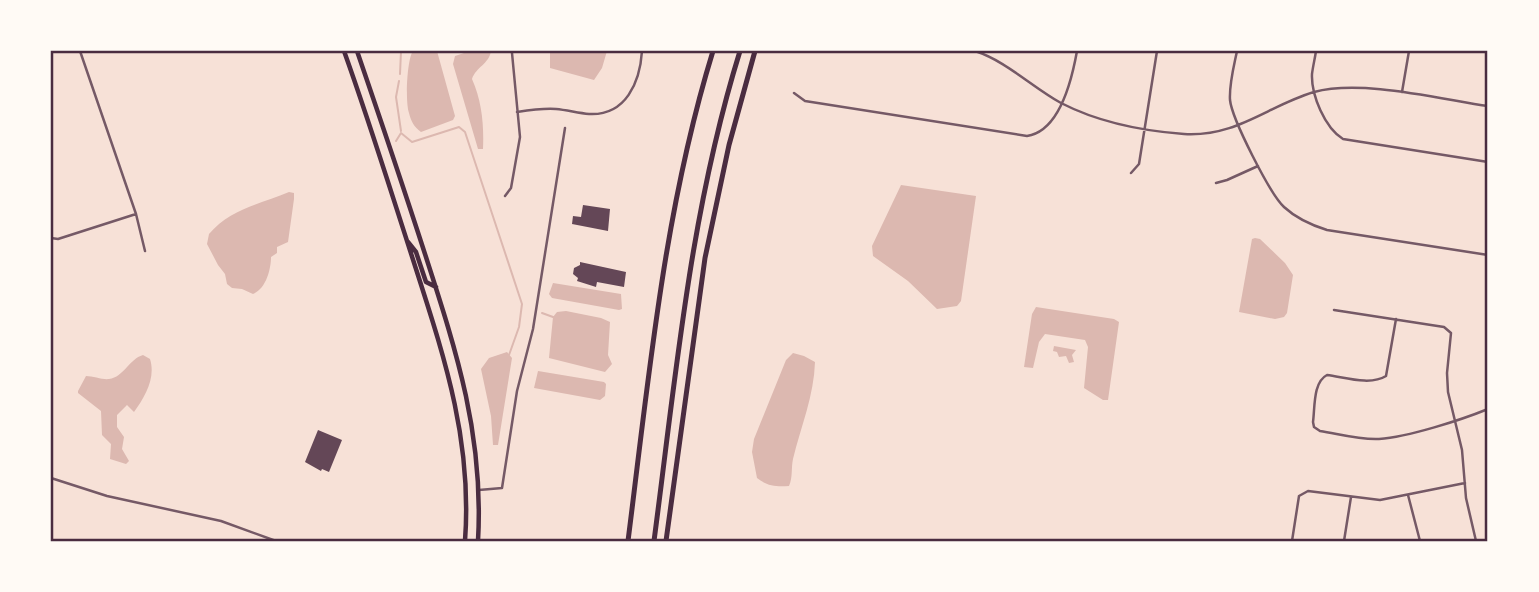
<svg xmlns="http://www.w3.org/2000/svg" width="1539" height="592" font-family="'Golos Text',sans-serif">
<rect width="100%" height="100%" fill="#f7e1d7"/>
<path fill="#dcb8b0" d="M413 51H437L455 116 453 120 421 132C414 127 411 121 409 113 405 102 407 59 413 51Z
M470 51H491C489 64 476 67 472 79 482 102 484 124 483 149H478L453 64 455 56Z
M550 51H607L602 68 594 80 550 68Z
M901 185 976 196 961 301 957 306 937 309 908 281 873 256 872 246Z
M289 192 294 193V199L288 242 277 247V253L271 257C271 269 266 289 253 294L242 289 232 288 227 284 225 274 218 265 207 244 209 234C230 209 260 204 289 192Z
M1255 238 1260 239 1285 263 1293 275 1287 313 1284 317 1275 319 1239 312 1252 239Z
M553 283 621 294 622 309 619 310 552 298 549 294Z
M1036 307 1114 319 1119 322 1108 400H1103L1084 388 1088 347 1085 340 1045 334 1039 342 1033 368 1024 367 1032 314Z
M566 311 601 318 610 322 608 355 612 364 605 372 549 358 553 317 557 312Z
M1054 346 1076 350 1072 355 1074 362 1069 363 1066 356 1059 357 1057 352 1053 351Z
M507 352 512 358 498 445H493L491 416 481 369 489 358Z
M793 353 804 356 815 362C814 396 801 426 793 459 791 468 793 477 789 486 776 487 767 486 757 478L752 452 754 439 786 360Z
M143 355 150 359C156 378 145 397 134 412L127 405 117 415V427L124 437 122 449 129 461 126 464 110 459 111 444 102 435 101 411 78 393V391L86 376C93 376 103 380 109 379 124 377 129 359 143 355Z
M538 371 604 382 606 384 605 396 600 400 534 388Z"/>
<g fill="none" stroke-linecap="round" stroke-linejoin="round">
<path stroke="#dcb8b0" stroke-width="2" d="M400 74 401 51
M399 81 396 97 401 131
M396 141 401 133 412 142 459 127 465 132 522 304 519 327 509 355
M542 313 553 317"/>
</g>
<path fill="#644757" d="M583 205 610 209 608 231 572 224 573 216 581 217Z
M580 262 626 272 624 287 597 282 596 287 577 281 578 278 573 274 574 268 580 265Z
M318 430 342 440 329 472 322 469 321 471 305 462Z"/>
<g fill="none" stroke-linecap="round" stroke-linejoin="round">
<path stroke="#755966" stroke-width="2.5" d="M80 51 136 214 145 251
M975 51C1006 61 1032 87 1061 103 1098 122 1143 131 1184 134 1237 137 1267 106 1314 92 1361 79 1440 99 1488 106
M1237 51C1234 66 1229 84 1230 100 1232 119 1270 194 1284 207 1297 219 1311 225 1327 230L1488 255
M1316 51C1315 58 1313 66 1312 74 1311 95 1325 128 1343 139L1488 162
M1402 92 1409 51
M794 93 805 101 1027 136C1060 131 1072 79 1077 51
M517 112C530 110 543 108 556 109 567 110 578 113 589 114 626 116 640 82 642 51
M1131 173 1139 164 1157 51
M1216 183 1227 180 1258 166
M505 196 511 188 520 137 512 53
M51 238 58 239 136 214
M1334 310 1444 327 1451 333 1447 373 1448 392 1462 450 1466 498 1476 541
M1396 319 1386 376C1370 386 1344 377 1327 375 1313 382 1315 407 1313 422L1314 427 1320 431C1339 434 1359 440 1379 439 1408 437 1461 420 1488 409
M51 478 107 496 221 521 276 541
M479 490 502 488 517 391 533 329 565 128
M1408 495 1420 541
M1292 541 1299 496 1308 491 1380 500 1465 483
M1344 541 1351 497"/>
<path stroke="#4a2c40" stroke-width="4.5" d="M344 51C367 115 387 179 408 244 440 345 473 433 465 541
M357 51C380 118 403 186 425 254 457 353 484 436 478 541
M408 242 416 252 426 282 436 287"/>
<path stroke="#4a2c40" stroke-width="5" d="M628 541C649 376 664 210 713 51
M654 541C676 375 690 212 740 51
M666 541 705 258 729 145 755 51"/>
</g>
<rect width="1539" height="592" fill="none" stroke="#fffaf5" stroke-width="105"/>
<rect x="52" y="52" width="1434" height="488" fill="none" stroke="#4a2c40" stroke-width="2.5"/>
</svg>
